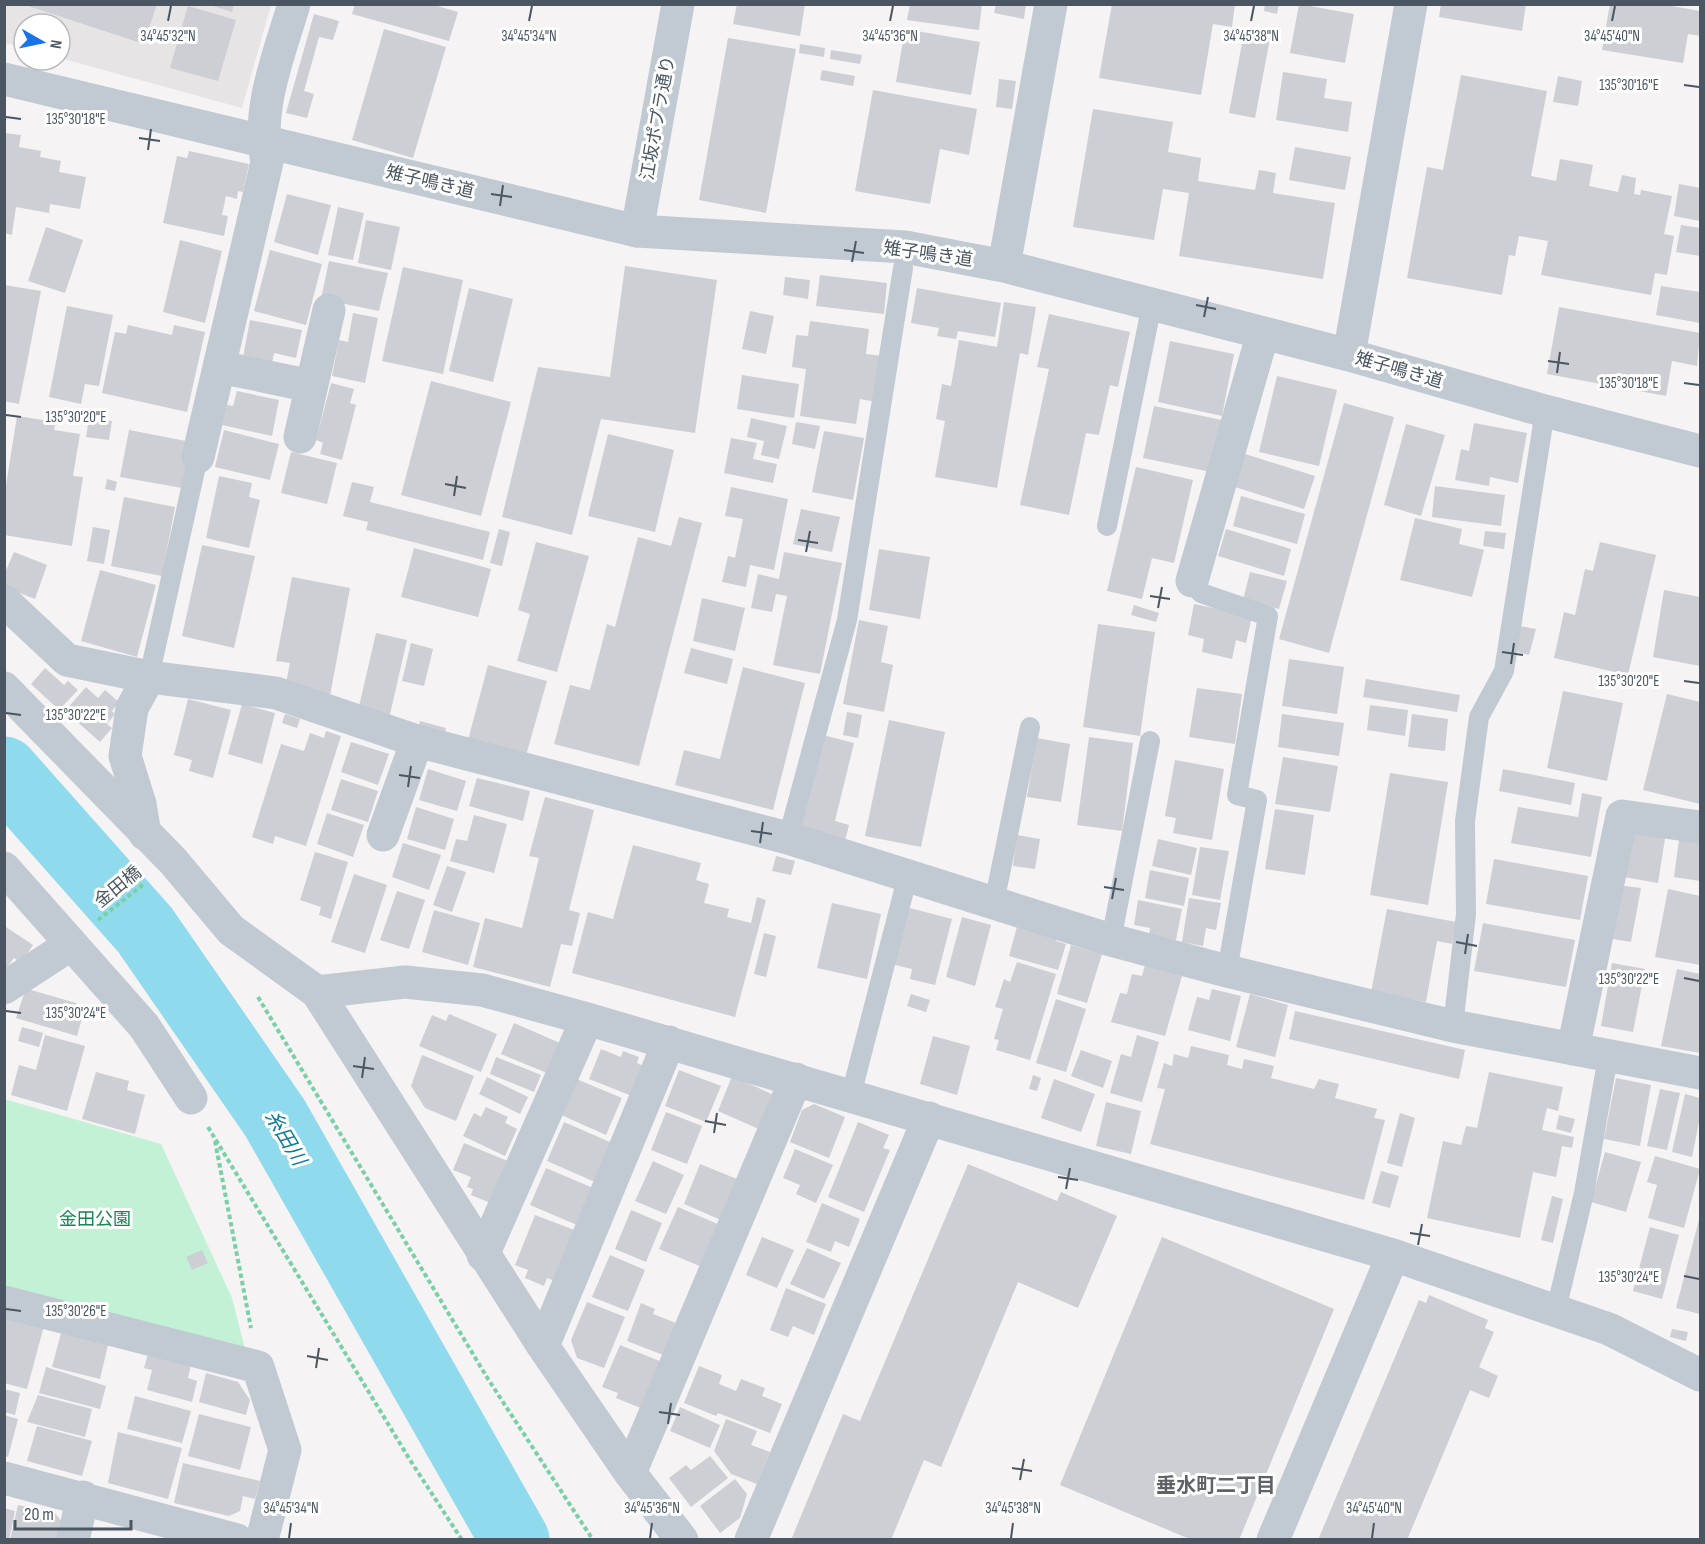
<svg xmlns="http://www.w3.org/2000/svg" width="1705" height="1544" font-family="'Sofia Sans Condensed','Noto Sans JP',sans-serif">
<rect width="100%" height="100%" fill="#f5f3f3"/>
<path fill="#e6e4e5" d="M4 5H271L242 108 60 58V24H24V48L5 43Z"/>
<path fill="#c3f1d5" d="M4 1099 161 1144 232 1298 246 1353 5 1289Z"/>
<g fill="none" stroke-linecap="round" stroke-linejoin="round">
<path stroke="#90daee" stroke-width="69" d="M4 771 145 930 275 1118 515 1540"/>
</g>
<path fill="#cdcfd5" d="M22 4H157L144 44Z
M207 4H234L232 12Z
M355 4H431L458 12 449 41 352 14Z
M737 4H805L800 36 733 24Z
M910 4H982L979 30 907 20Z
M996 4H1026L1024 19 994 13Z
M1112 4H1235L1232 27 1213 24 1201 95 1099 78Z
M1265 4H1279L1277 14 1264 11Z
M1299 4 1354 14 1345 63 1290 53Z
M1441 4H1526L1522 31 1439 17Z
M1610 4H1660L1700 11V36L1688 34 1683 63 1602 50Z
M188 6 236 20 218 81 170 68Z
M314 14 339 21 333 40 319 37 304 91 314 94 307 118 286 113Z
M1245 27 1271 33 1255 118 1229 113Z
M384 29 446 47 413 158 352 140Z
M905 29 980 42 971 95 896 82Z
M728 38 796 49 766 213 699 200Z
M800 44 825 48 824 57 799 53Z
M831 50 862 55 860 64 830 59Z
M822 70 855 76 853 86 820 80Z
M1283 72 1327 79 1324 98 1352 102 1348 132 1276 120Z
M1461 75 1547 91 1531 176 1556 181 1560 159 1593 165 1589 186 1618 192 1622 175 1636 178 1634 194 1640 195 1641 190 1672 196 1664 234 1674 236 1667 275 1655 273 1651 295 1541 275 1548 241 1519 236 1515 256 1509 255 1502 295 1407 278 1427 167 1443 170Z
M1558 76 1582 81 1578 106 1553 102Z
M999 79 1016 81 1012 109 996 107Z
M873 90 977 109 969 155 940 149 930 204 855 191Z
M1093 109 1173 122 1168 152 1201 158 1198 181 1255 190 1259 170 1276 173 1273 193 1335 203 1323 279 1179 256 1189 193 1163 189 1154 240 1073 227Z
M4 133 21 135 19 147 41 151 40 157 61 161 59 172 86 177 80 209 50 204 49 213 16 207 12 235 4 233Z
M1295 147 1351 157 1345 190 1289 180Z
M189 151 249 164 243 192 238 191 237 199 226 196 222 215 228 216 224 236 163 223 177 156 187 158Z
M1679 184 1700 188V221L1674 216Z
M287 194 331 205 318 255 274 242Z
M338 207 364 213 353 260 328 255Z
M366 220 400 227 391 270 358 263Z
M1681 225 1700 228V256L1676 252Z
M46 227 83 240 65 293 28 281Z
M180 240 222 251 205 323 163 312Z
M270 250 322 264 306 325 254 311Z
M329 261 388 273 379 311 321 299Z
M625 266 717 280 695 433 601 419 572 535 502 517 538 367 610 377Z
M403 267 463 280 443 374 382 361Z
M820 275 887 283 884 314 816 306Z
M785 277 810 280 808 299 783 295Z
M4 285 41 291 19 404 4 401Z
M1661 286 1700 292V323L1656 315Z
M469 288 513 299 493 382 449 371Z
M917 288 1001 303 995 337 958 331 956 339 937 336 939 328 911 323Z
M1004 302 1036 307 1028 355 1020 353 997 488 935 477 945 421 936 419 942 384 951 386 959 340 997 347Z
M67 306 113 315 99 386 85 384 81 404 49 397Z
M1559 307 1700 333 1697 366 1672 361 1666 396 1547 374Z
M750 311 774 316 766 354 742 349Z
M353 313 378 318 365 383 332 376 339 340 348 342Z
M1049 314 1130 332 1118 387 1110 385 1099 435 1086 433 1069 515 1020 505 1049 369 1037 367Z
M250 320 302 330 296 358 274 353 272 363 243 357Z
M810 321 869 329 866 354 883 356 876 402 860 399 856 424 800 416 806 369 792 367 796 335 808 336Z
M128 325 172 335 174 325 205 332 187 412 102 393 115 332 126 334Z
M1170 341 1234 354 1222 416 1158 402Z
M742 375 799 384 794 418 737 409Z
M1277 376 1337 390 1319 466 1259 452Z
M431 381 511 402 481 516 401 495Z
M331 383 354 389 350 403 356 405 342 460 320 454 323 443 316 440Z
M237 391 279 400 272 436 222 425 227 405 233 406Z
M1344 403 1394 417 1329 653 1279 639Z
M1154 406 1222 420 1211 472 1143 458Z
M17 416 56 422 54 430 80 434 73 476 83 477 72 546 4 535V498Z
M89 418 112 421 109 440 86 437Z
M751 418 787 426 779 459 761 455 764 441 747 437Z
M796 422 820 426 815 449 792 444Z
M1474 423 1527 433 1518 483 1490 477 1489 486 1455 480 1461 449 1469 451Z
M1406 424 1445 435 1421 516 1384 505Z
M129 430 191 442 182 488 120 477Z
M224 430 279 444 270 480 215 467Z
M824 431 864 438 853 500 812 492Z
M608 434 674 450 655 532 588 516Z
M731 438 757 443 753 459 777 464 773 483 724 473Z
M291 452 337 463 327 504 281 493Z
M1245 454 1315 476 1304 509 1235 487Z
M1136 467 1193 480 1174 563 1152 558 1142 599 1107 591Z
M219 476 252 483 249 497 260 500 249 548 206 538Z
M107 479 117 482 115 491 105 489Z
M352 482 374 487 370 502 490 532 483 560 366 530 368 522 343 516Z
M1435 486 1505 495 1501 526 1432 517Z
M731 487 788 499 774 570 750 565 746 587 722 582 728 556 735 558 743 519 725 516Z
M1241 496 1305 514 1297 544 1233 526Z
M124 497 175 507 162 576 111 566Z
M801 509 840 517 832 552 793 544Z
M679 517 702 523 639 766 554 744 570 685 590 690 607 624 615 627 638 537 671 546Z
M1415 518 1462 529 1459 544 1484 550 1472 597 1400 580Z
M93 527 110 530 104 564 87 561Z
M499 529 510 532 502 566 490 563Z
M1226 529 1291 549 1284 576 1218 556Z
M1485 531 1506 533 1504 549 1483 546Z
M536 542 589 556 557 672 517 661 530 614 518 610Z
M1600 542 1656 555 1628 675 1554 658 1564 612 1575 615 1585 569 1593 571Z
M202 545 255 556 234 648 182 636Z
M414 548 491 569 478 617 401 597Z
M879 549 930 557 920 619 869 610Z
M14 552 47 565 35 599 4 587V575Z
M784 552 842 563 820 674 773 665 787 596 776 594 772 612 751 608 758 574 779 579Z
M100 570 156 585 137 657 81 641Z
M1250 572 1287 581 1279 609 1243 600Z
M292 577 350 588 330 696 285 688 290 663 276 661Z
M1664 590 1700 597V666L1653 657Z
M702 598 745 608 735 651 693 641Z
M1194 604 1252 616 1246 643 1236 640 1232 659 1202 652 1204 639 1188 635Z
M1134 605 1159 613 1156 622 1131 615Z
M859 620 888 626 881 662 893 665 884 712 843 704Z
M1098 624 1155 632 1140 736 1083 727Z
M1520 626 1536 629 1529 655 1514 651Z
M376 633 407 640 388 723 357 715Z
M411 643 433 649 424 686 402 681Z
M691 648 733 659 727 684 684 673Z
M1289 659 1344 667 1337 714 1282 706Z
M488 665 547 681 525 759 467 744Z
M743 667 805 683 773 810 675 785 684 750 720 759Z
M45 668 64 685 68 681 78 690 59 710 31 684Z
M1366 679 1460 695 1457 712 1363 697Z
M86 687 98 698 105 690 119 702 112 711 115 714 107 724 112 728 100 742 65 711Z
M1197 688 1242 694 1235 744 1189 737Z
M1563 691 1623 703 1607 781 1547 768Z
M1667 694 1700 702V804L1643 790Z
M188 699 231 710 213 778 189 771 192 760 174 755Z
M242 704 275 713 262 764 228 754Z
M1370 705 1408 710 1405 736 1367 730Z
M847 712 862 715 858 738 843 735Z
M285 714 300 719 297 728 282 723Z
M1282 714 1344 723 1339 756 1278 747Z
M1412 714 1448 719 1445 751 1408 747Z
M889 720 945 732 921 847 865 836Z
M420 721 446 728 443 739 417 732Z
M326 731 341 736 306 846 275 836 273 844 252 837 281 744 304 751 310 733 324 738Z
M823 735 854 743 835 821 849 825 844 845 798 833Z
M1089 737 1133 743 1122 831 1077 825Z
M1037 738 1070 744 1061 802 1027 797Z
M351 742 389 754 378 785 341 772Z
M1283 757 1338 766 1330 812 1275 804Z
M1175 760 1224 769 1212 840 1173 833 1176 818 1165 816Z
M428 769 466 781 457 811 419 800Z
M1503 769 1575 783 1571 805 1499 791Z
M1390 773 1448 782 1428 905 1370 895Z
M477 778 530 791 523 821 469 806Z
M341 779 378 791 368 822 331 810Z
M1582 793 1602 797 1591 857 1511 843 1518 807 1578 817Z
M545 797 594 810 569 910 580 913 572 946 561 944 550 987 473 967 485 918 522 928 539 858 529 856Z
M416 807 454 819 445 850 407 839Z
M1275 809 1314 815 1305 875 1265 869Z
M327 813 364 825 353 857 317 844Z
M474 815 507 824 494 873 450 861 456 839 467 841Z
M1633 826 1666 832 1658 883 1624 877Z
M1017 835 1040 839 1035 869 1013 866Z
M1158 839 1197 848 1191 875 1152 866Z
M1679 840 1700 843V881L1674 877Z
M403 843 441 855 429 890 392 877Z
M633 845 701 863 696 880 709 884 704 903 729 909 727 917 751 923 757 897 766 900 735 1017 572 973 588 912 613 919Z
M1200 847 1229 851 1220 900 1192 895Z
M315 852 348 862 331 919 319 915 321 907 300 900Z
M776 856 795 861 791 875 772 871Z
M1494 859 1588 876 1580 920 1486 904Z
M447 866 466 872 452 912 433 905Z
M1150 870 1189 878 1184 906 1145 898Z
M354 874 387 885 365 953 331 942Z
M1616 885 1641 888 1631 942 1607 938Z
M1668 889 1700 896V965L1655 957Z
M397 891 425 900 409 949 380 940Z
M1189 898 1221 903 1216 930 1206 928 1203 946 1182 942Z
M1138 900 1182 909 1176 940 1149 935 1150 928 1134 925Z
M832 903 881 914 867 979 817 968Z
M906 907 952 919 935 985 910 979 912 969 891 964Z
M1387 909 1456 922 1452 944 1437 941 1426 1002 1371 992Z
M434 910 480 923 468 965 422 952Z
M962 917 991 925 975 986 946 977Z
M1018 923 1058 935 1056 941 1066 944 1058 970 1009 956Z
M1483 923 1575 940 1566 987 1474 971Z
M6 927 33 945 21 963 14 958 4 971Z
M764 933 776 936 766 977 754 974Z
M1071 945 1102 954 1087 1003 1057 994Z
M1017 962 1056 974 1030 1060 996 1050 999 1040 994 1039 1003 1009 995 1007 1004 979 1010 982Z
M1612 963 1645 969 1633 1032 1601 1026Z
M1145 965 1182 976 1165 1036 1111 1022 1120 993 1127 994 1132 974 1142 976Z
M1677 969 1700 974V1053L1661 1046Z
M1212 989 1241 996 1230 1041 1188 1030 1197 997 1209 1000Z
M31 990 76 1003 84 1011 77 1036 16 1018 25 991Z
M911 994 930 1000 926 1012 907 1006Z
M1250 994 1288 1005 1275 1057 1236 1047Z
M1056 999 1086 1009 1066 1072 1036 1063Z
M1295 1011 1465 1050 1459 1079 1289 1039Z
M449 1014 497 1034 481 1072 419 1046 432 1015 446 1021Z
M514 1023 560 1043 547 1073 501 1054Z
M22 1027 43 1033 39 1047 18 1041Z
M45 1035 85 1046 67 1111 11 1095 19 1065 36 1070Z
M1137 1035 1159 1042 1142 1102 1110 1093 1121 1054 1131 1057Z
M933 1036 970 1046 957 1095 920 1084Z
M1191 1046 1229 1055 1227 1065 1242 1069 1244 1059 1274 1066 1271 1078 1314 1089 1319 1079 1339 1084 1335 1098 1377 1109 1374 1118 1385 1120 1364 1200 1150 1144 1165 1089 1157 1088 1164 1063 1172 1066 1174 1054 1188 1058Z
M601 1049 621 1057 623 1051 639 1057 637 1063 644 1066 632 1096 589 1079Z
M1081 1050 1112 1061 1103 1088 1071 1076Z
M422 1055 474 1076 456 1121 425 1108 411 1086Z
M496 1057 541 1075 534 1092 490 1074Z
M679 1070 721 1086 706 1122 665 1106Z
M96 1072 129 1081 127 1090 145 1095 135 1134 82 1119Z
M1489 1072 1563 1087 1558 1111 1547 1108 1542 1130 1574 1137 1572 1148 1562 1146 1556 1177 1533 1172 1520 1238 1427 1218 1443 1141 1461 1145 1466 1126 1477 1128Z
M1033 1075 1041 1078 1037 1091 1029 1089Z
M732 1076 776 1096 761 1130 718 1111Z
M487 1077 528 1097 520 1114 479 1094Z
M574 1078 622 1098 606 1135 559 1114Z
M1616 1078 1651 1085 1640 1146 1604 1139Z
M1054 1079 1095 1094 1081 1132 1041 1118Z
M1660 1089 1680 1093 1667 1150 1647 1146Z
M1685 1094 1700 1098V1117L1692 1157 1672 1152Z
M1106 1102 1141 1111 1131 1154 1096 1146Z
M814 1104 845 1117 829 1158 790 1142 802 1110Z
M486 1107 508 1117 505 1123 517 1129 505 1156 463 1136 474 1113 481 1117Z
M666 1112 702 1126 687 1164 651 1150Z
M1400 1113 1415 1118 1402 1167 1387 1163Z
M1559 1115 1575 1119 1571 1133 1556 1129Z
M564 1122 612 1143 595 1182 547 1161Z
M858 1122 889 1135 883 1148 890 1150 864 1212 828 1197Z
M464 1143 510 1162 493 1204 471 1195 473 1189 467 1187 471 1177 453 1170Z
M795 1149 833 1165 816 1203 796 1194 800 1185 783 1178Z
M1605 1152 1641 1162 1626 1212 1591 1202Z
M1655 1156 1700 1169 1684 1228 1648 1218 1657 1185 1647 1182Z
M653 1161 684 1175 666 1214 635 1201Z
M700 1164 737 1179 721 1220 684 1204Z
M968 1164 1057 1201 1061 1192 1117 1216 1078 1308 1018 1282 941 1467 924 1460 891 1540H791L843 1414 860 1421Z
M546 1168 593 1188 577 1225 530 1205Z
M1381 1171 1399 1176 1390 1208 1372 1203Z
M1552 1196 1563 1199 1553 1243 1541 1240Z
M822 1203 860 1219 849 1247 835 1241 831 1252 806 1242Z
M678 1207 720 1225 702 1267 659 1249Z
M631 1210 662 1223 646 1262 615 1249Z
M535 1215 577 1231 557 1282 547 1278 544 1286 525 1278 528 1270 515 1265Z
M1700 1216V1314L1676 1308Z
M1650 1227 1679 1235 1662 1299 1633 1291Z
M762 1237 794 1250 777 1288 746 1275Z
M1162 1237 1334 1309 1239 1540H1192L1060 1485Z
M807 1248 841 1263 824 1299 790 1284Z
M202 1250 208 1263 192 1270 186 1257Z
M610 1255 645 1270 628 1311 592 1297Z
M786 1288 826 1304 814 1335 793 1326 788 1337 770 1330Z
M1429 1295 1488 1320 1485 1328 1494 1332 1479 1367 1498 1376 1489 1398 1470 1390 1407 1540H1318L1419 1300 1426 1303Z
M587 1302 625 1317 604 1368 577 1358 571 1340Z
M641 1303 655 1309 653 1314 676 1323 663 1355 627 1341Z
M4 1316 44 1326 27 1389 4 1383Z
M1672 1329 1688 1332 1686 1341 1670 1337Z
M61 1333 108 1345 100 1379 52 1367Z
M620 1345 662 1362 643 1409 616 1398 618 1393 602 1387Z
M148 1354 191 1365 188 1378 197 1381 192 1402 147 1390 152 1370 144 1368Z
M699 1366 722 1375 719 1384 736 1391 741 1379 765 1388 762 1396 782 1404 770 1433 718 1413 716 1416 684 1403Z
M46 1367 106 1386 100 1409 39 1393Z
M206 1373 238 1382 250 1400 246 1415 199 1402Z
M4 1389 20 1393 15 1415 4 1412Z
M38 1395 92 1409 85 1437 27 1422Z
M135 1396 191 1411 182 1443 127 1429Z
M680 1407 720 1425 710 1448 670 1431Z
M199 1414 251 1427 240 1470 188 1456Z
M4 1415 18 1419 8 1457 4 1456Z
M726 1419 757 1431 751 1445 770 1452 757 1484 731 1474 714 1451Z
M37 1426 92 1441 82 1476 27 1461Z
M118 1432 182 1448 168 1499 108 1483Z
M710 1456 728 1478 691 1507 669 1478 686 1465 691 1470Z
M183 1463 260 1481 255 1499 243 1496 240 1511 229 1516 174 1503Z
M735 1479 747 1494 740 1518 720 1533 700 1506Z
M18 1505 55 1513 62 1522 58 1540H10Z
M4 1508 15 1511 9 1540H4Z"/>
<g fill="none" stroke-linecap="round" stroke-linejoin="round">
<path stroke="#7ad0a6" stroke-width="4" stroke-dasharray="4.5 3" stroke-linecap="butt" d="M98 920 144 884
M258 997 488 1379 593 1540
M208 1127 410 1460 462 1540
M215 1141 251 1328"/>
<path stroke="#c1cad2" stroke-width="20" d="M1107 526 1152 304
M1192 581 1201 593 1268 616 1237 795 1257 800 1227 971
M149 677 198 457
M788 838 847 620 903 268
M994 903 1030 727
M1111 940 1150 741
M1453 1026 1466 914 1465 821 1479 717 1504 671 1545 411
M851 1095 908 875
M1556 1310 1584 1193 1608 1057"/>
<path stroke="#c1cad2" stroke-width="33" d="M4 79 637 231 905 247 1004 266 1349 355 1545 411 1700 451
M1004 266 1051 4
M1349 355 1411 4
M220 367 311 386
M300 437 329 310
M198 457 267 162C256 109 279 55 294 4
M1192 581 1263 333
M4 601 67 660 149 677 276 693 417 741 788 838 1111 940 1227 971 1453 1026 1700 1073
M4 688 173 861 231 930 317 992 543 1346 630 1473 682 1540
M145 834 140 804 125 756 132 708 149 677
M383 835 417 741
M4 868 144 1026 191 1098
M4 988 70 945
M317 992 405 982 482 990 587 1019 1393 1255 1609 1329 1700 1375
M1573 1049 1622 816 1700 827
M483 1255 587 1019
M4 1302 258 1367 285 1450 262 1540
M543 1346 669 1042
M630 1473 796 1079
M4 1478 237 1540
M73 1540 83 1497
M751 1540 929 1118
M1273 1540 1393 1255"/>
<path stroke="#c1cad2" stroke-width="33" d="M637 231 678 4"/>
</g>
<path fill="none" stroke="#4a5661" stroke-width="2" d="M168 21 171 6M529 21 532 6M890 21 893 6M1251 21 1254 6M1612 21 1615 6M1684 85 1699 87M6 117 21 119M139 138 160 141M148 150 151 129M491 194 512 197M500 206 503 185M844 250 864 253M852 262 856 241M1196 305 1216 309M1204 317 1208 297M1548 361 1569 364M1557 373 1560 352M1684 383 1699 385M6 415 21 417M445 484 466 488M454 496 457 476M798 540 818 543M806 552 810 531M1150 596 1170 599M1158 608 1162 587M1502 652 1523 655M1511 664 1514 643M1684 681 1699 683M6 713 21 715M399 775 420 778M408 787 411 766M751 831 772 834M760 843 763 822M1104 887 1124 890M1112 899 1116 878M1456 942 1477 946M1465 954 1468 934M1684 978 1699 981M6 1011 21 1013M353 1066 374 1069M362 1078 365 1057M705 1121 726 1125M714 1133 717 1113M1058 1177 1078 1180M1066 1189 1070 1168M1410 1233 1430 1236M1418 1245 1422 1224M1684 1276 1699 1279M6 1309 21 1311M307 1356 328 1360M316 1368 319 1348M659 1412 680 1415M668 1424 671 1403M1012 1468 1032 1471M1020 1480 1024 1459M289 1538 291 1523M650 1538 652 1523M1011 1538 1013 1523M1372 1538 1374 1523"/>
<g text-anchor="middle" dominant-baseline="central" stroke-width="6" stroke-linejoin="round" paint-order="stroke">
<g font-size="18" fill="#4a5661" stroke="#fff">
<text transform="translate(658 118) rotate(-80)">江坂ポプラ通り</text>
<text transform="translate(430 182) rotate(13)">雉子鳴き道</text>
<text transform="translate(928 254) rotate(8)">雉子鳴き道</text>
<text transform="translate(1399 370) rotate(16)">雉子鳴き道</text>
<text transform="translate(118 887) rotate(-39)">金田橋</text>
</g>
<g font-size="18" fill="#17864f" stroke="#fff">
<text x="95" y="1219">金田公園</text>
</g>
<g font-size="20" font-style="italic" fill="#0c7c9b" stroke="#fff">
<text transform="translate(285 1138) rotate(59)">糸田川</text>
</g>
<g font-size="20" font-weight="bold" fill="#5f6368" stroke="#fff">
<text x="1216" y="1486">垂水町二丁目</text>
</g>
</g>
<g font-size="15" text-anchor="middle" fill="#4a5661" stroke="#fff" stroke-width="6" stroke-linejoin="round" paint-order="stroke">
<text x="168" y="41">34°45'32"N</text>
<text x="529" y="41">34°45'34"N</text>
<text x="890" y="41">34°45'36"N</text>
<text x="1251" y="41">34°45'38"N</text>
<text x="1612" y="41">34°45'40"N</text>
<text x="1629" y="90">135°30'16"E</text>
<text x="76" y="124">135°30'18"E</text>
<text x="1629" y="388">135°30'18"E</text>
<text x="76" y="422">135°30'20"E</text>
<text x="1629" y="686">135°30'20"E</text>
<text x="76" y="720">135°30'22"E</text>
<text x="1629" y="984">135°30'22"E</text>
<text x="76" y="1018">135°30'24"E</text>
<text x="1629" y="1282">135°30'24"E</text>
<text x="76" y="1316">135°30'26"E</text>
<text x="291" y="1513">34°45'34"N</text>
<text x="652" y="1513">34°45'36"N</text>
<text x="1013" y="1513">34°45'38"N</text>
<text x="1374" y="1513">34°45'40"N</text>
</g>
<rect width="1705" height="1544" fill="none" stroke="#4a5661" stroke-width="12"/>
<g transform="translate(42 42) rotate(99)"><circle r="28" fill="#ffffff" stroke="#b7bbc0" stroke-width="1.5"/>
<path d="M0-4.5L10 22L0 15L-10 22Z" fill="#1a73e8"/>
<text y="-9" font-size="16" font-weight="bold" text-anchor="middle" fill="#4a5661">N</text>
</g>
<path d="M15 1520v9h116v-9" fill="none" stroke="#4a5661" stroke-width="3"/>
<text x="24" y="1520" font-size="18" fill="#4a5661" stroke="#ffffff" stroke-width="4.5" paint-order="stroke">20 m</text>
</svg>
